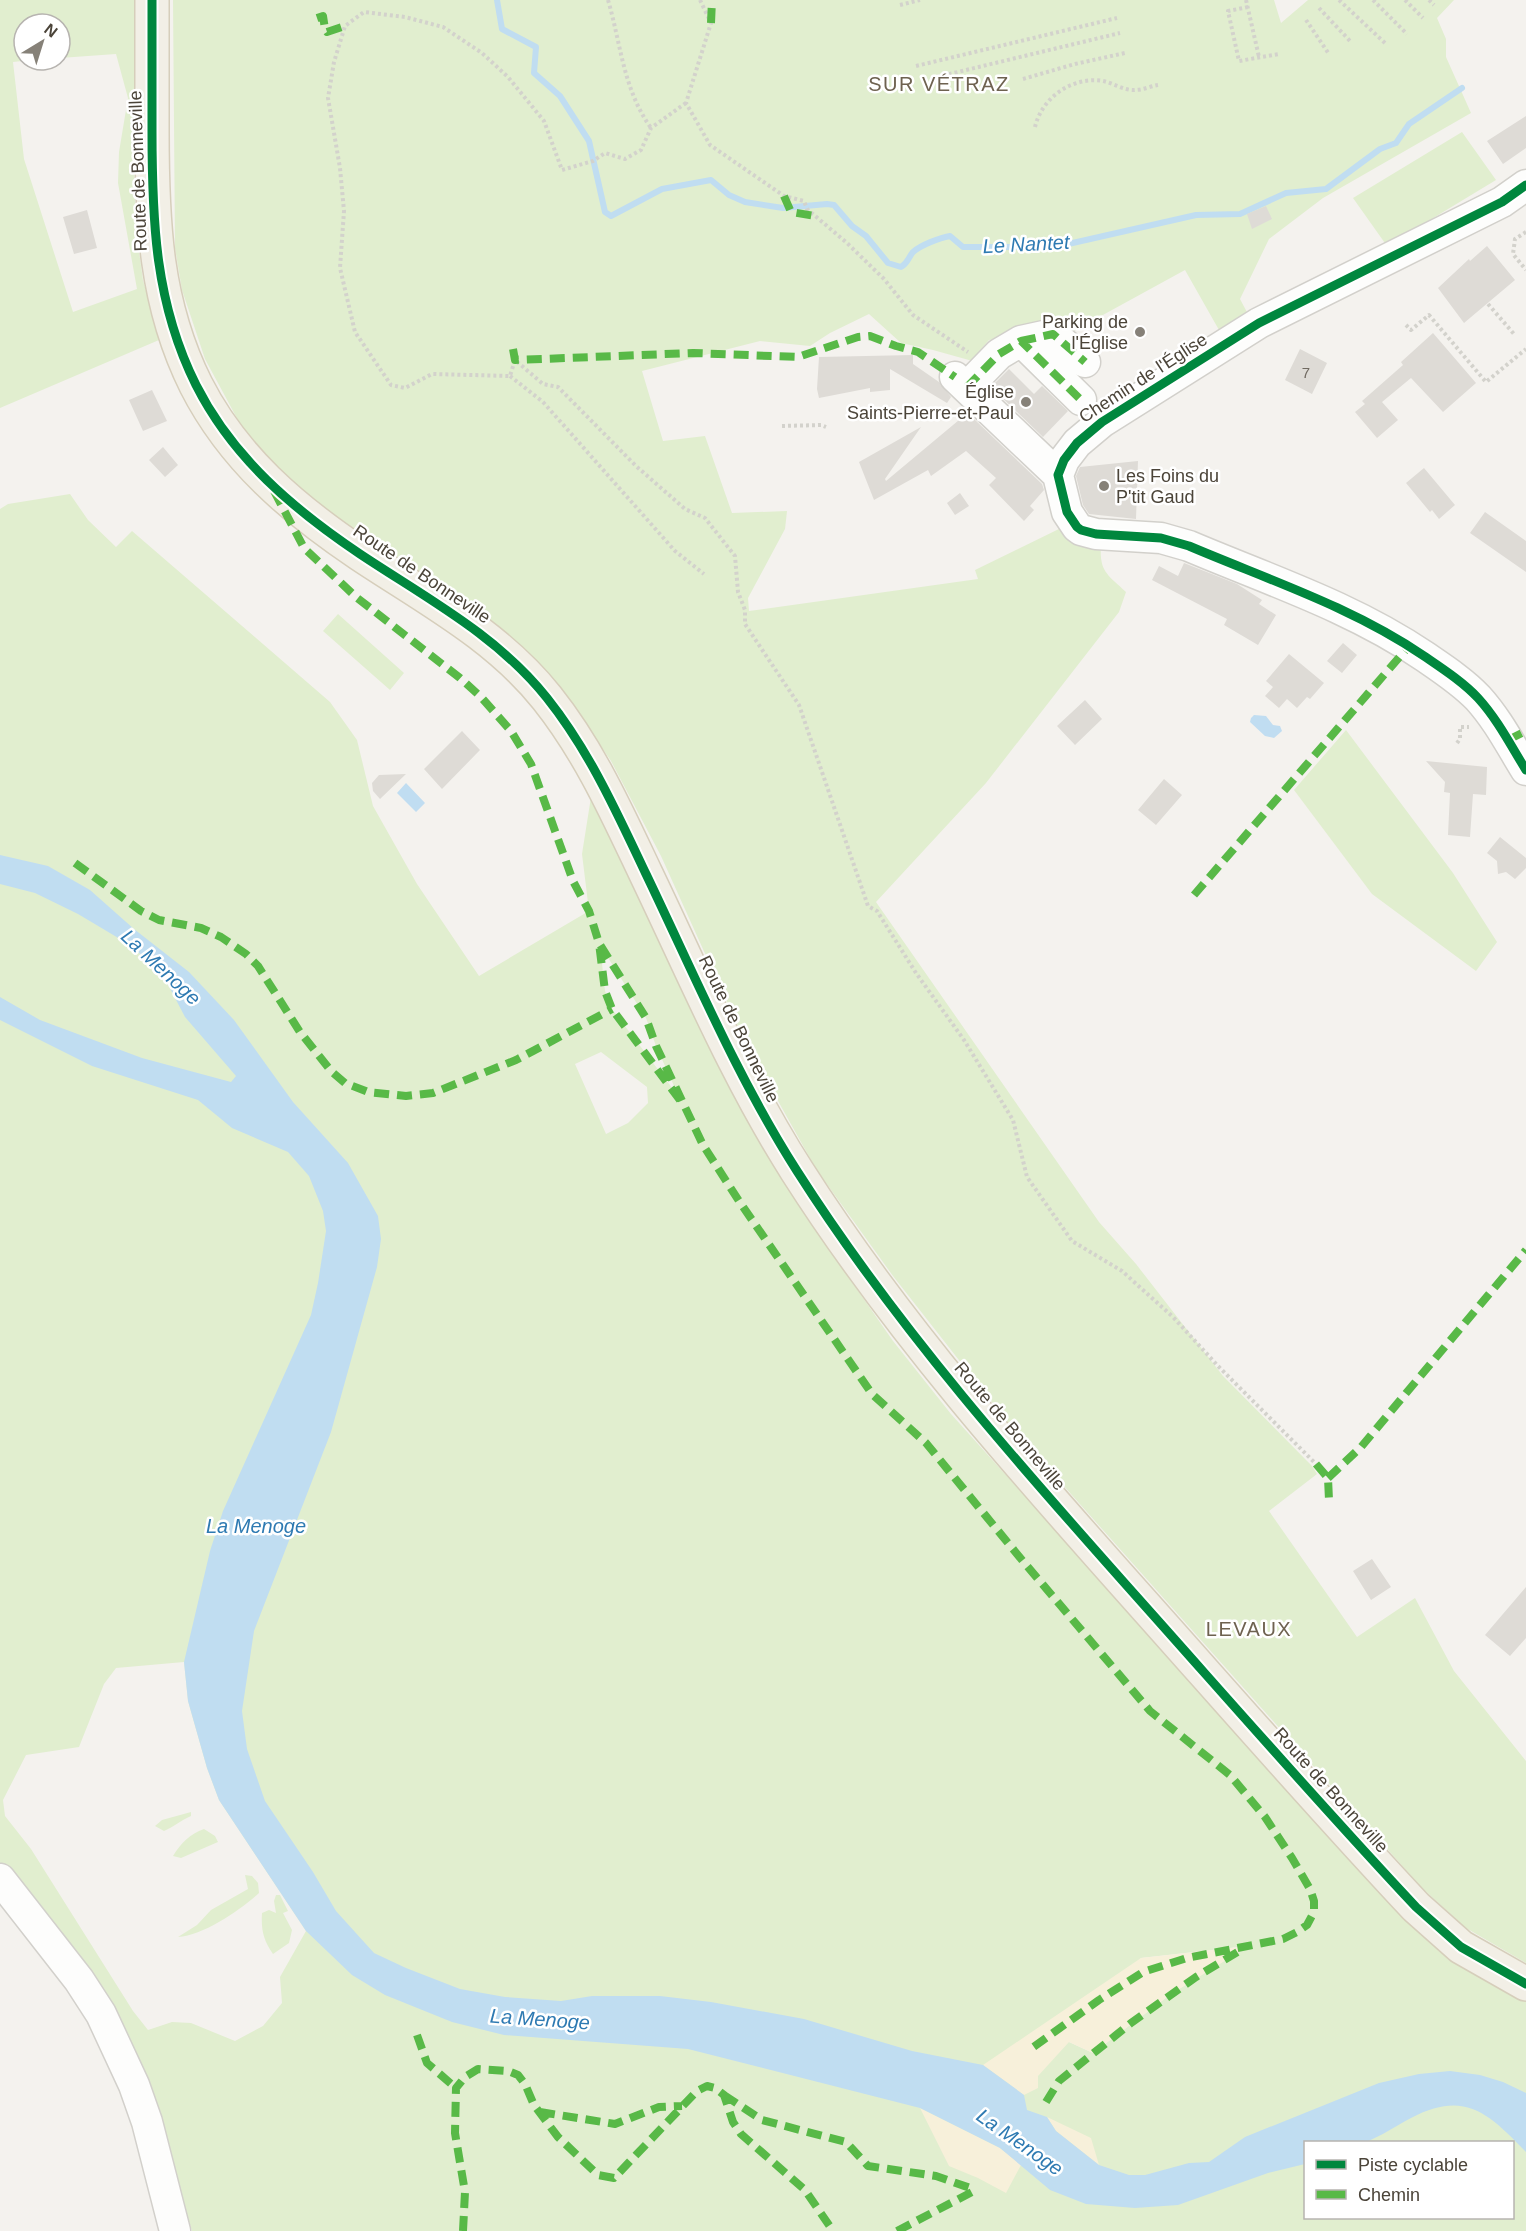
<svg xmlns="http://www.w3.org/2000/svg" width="1526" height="2231" font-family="Helvetica,sans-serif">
<rect width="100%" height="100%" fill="#f4f2ee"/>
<path fill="#e1eecf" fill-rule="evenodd" d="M0 0H134L136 62 134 170 136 230 143 280 159 340 0 408ZM24 24H60V58L116 54 128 98 119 152 118 183 137 289 73 312 24 159 13 62 31 60H24Z
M173 0H1274L1281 23 1308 0H1454L1437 18 1446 39V57L1471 113 1323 198 1269 239 1240 299 1249 316 1229 330H1219L1185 270 1070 333 1055 329 989 340 978 353 976 362 933 350 901 343 869 314 830 333 810 346 760 341 642 371 663 441 705 436 732 513 787 511 785 529 748 598 749 611 978 579 975 570 1063 527 1101 545C1099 572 1108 575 1126 592L1119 612 986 783 876 902 1099 1222 1136 1264 1223 1376 1312 1466 1317 1474 1269 1511 1357 1637 1415 1598 1454 1671 1526 1761V1963L1466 1928 1422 1888 1013 1429 893 1276 816 1169 744 1040 661 856 611 761 584 721 503 633 474 609 320 510 292 486 251 440 239 422 205 359 182 290 175 248Z
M1462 132 1496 180 1387 246 1353 198Z
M70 494 88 520 116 547 132 531 330 702 357 740 373 806 417 884 479 976 589 911 582 854 591 797 679 972 744 1112 799 1206 893 1341 951 1414 1313 1817 1526 1998V2231H192L148 2086 0 1865V509L8 504ZM600 945 646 1018 656 1046 679 1097 612 1009 605 991ZM601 1052 647 1087 648 1103 628 1123 606 1134 575 1064ZM184 1662 188 1701 207 1768 219 1800 306 1931 280 1977 282 2003 263 2026 235 2041 191 2023 172 2022 148 2030 133 2011 31 1849 5 1816 3 1800 26 1755 79 1747 104 1684 116 1668ZM1247 1946 1171 1994 1093 2053 1069 2042 1141 1958ZM1306 2142H1512V2218H1306Z
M338 614 404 673 390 690 323 631Z
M1346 730 1453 873 1497 942 1476 971 1372 894 1294 790Z
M191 1812V1816C181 1820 174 1827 164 1831L155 1826 162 1820Z
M204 1829 215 1836 218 1842 181 1858 173 1856C181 1843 190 1834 204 1829Z
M245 1875 252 1876 258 1883 259 1893C240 1910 204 1935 178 1937L197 1925 211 1910 248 1889Z
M276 1895H280L288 1911 283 1913 292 1930 289 1943 273 1954C263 1940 261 1929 262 1913L269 1910 276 1913 274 1901Z"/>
<path fill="#f7f0da" d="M1249 1946 1171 1994 1093 2053 1069 2042 1038 2076V2088L1024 2095 983 2065 1141 1958Z
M920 2108 1000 2148 1021 2165 1006 2193 978 2178 949 2166Z
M1047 2117 1091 2138 1099 2165 1056 2131Z"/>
<path fill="#c0ddf1" d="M1254 715 1266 716 1273 725 1280 726 1282 731 1274 738 1265 736 1250 722 1251 718Z
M406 783 425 803 416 812 397 793Z
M0 855 48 866 90 890 134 929 189 972 234 1020 293 1102 348 1163 378 1216 381 1239 377 1267 331 1432 254 1631 242 1711 247 1749 265 1801 313 1872 336 1911 374 1953 406 1968 460 1989 505 1997 561 2001 592 1996H660L711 2002 804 2019 912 2051 983 2065 1024 2095 1027 2110 1047 2117 1056 2131 1099 2165 1129 2175H1145L1189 2163 1209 2162 1245 2137 1379 2083 1419 2074 1450 2071 1480 2075 1503 2082 1526 2093V2152C1488 2113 1465 2090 1411 2118 1396 2126 1381 2136 1366 2142 1354 2146 1320 2142 1306 2142L1305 2164 1268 2173 1178 2205 1135 2208 1086 2204 1050 2190 1000 2148 920 2108 688 2049 504 2035 452 2022 385 1995 352 1975 306 1931 219 1800 207 1768 188 1701 184 1662 210 1551 223 1511 311 1315 318 1283 326 1231 323 1211 309 1176 288 1152 232 1128 198 1100 92 1066 0 1020V997L40 1020 142 1058 231 1082 236 1076 185 1017 162 973 144 957 125 942 78 914 35 893 0 884Z"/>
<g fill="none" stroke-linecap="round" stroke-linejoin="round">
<path stroke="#c0ddf1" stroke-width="6" d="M497 0 502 29 536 47 534 73 560 96 589 141 605 212 611 216 662 189 711 180 729 195 745 202 783 208 827 204 834 205 852 226 866 236 888 263 901 267C908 263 908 258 913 252 921 245 939 238 950 236L963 247H1055L1196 215 1240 214 1286 193 1326 189 1380 149 1396 143 1409 124 1462 88"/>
</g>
<path fill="#dedbd6" d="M1526 116V148L1503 164 1487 141Z
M1266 206 1272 219 1252 229 1247 214Z
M87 210 97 248 74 254 63 217Z
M1487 246 1515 280 1464 323 1438 288 1469 259 1470 261Z
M1433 333 1476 383 1443 412 1411 378 1382 402 1398 420 1377 438 1355 412 1365 404 1362 401 1403 365 1401 362Z
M1300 349 1327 363 1312 394 1285 380Z
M913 355V364L939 382 951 397 947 403 890 369V390L870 392V388L819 398 817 389 819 357Z
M1009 369 1034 394 1042 386 1068 411 1043 437 991 387Z
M152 390 167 421 143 431 129 400Z
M965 415 974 419 1042 484 1044 490 1030 506 1034 510 1024 521 989 485 996 478 966 451 931 476 928 470 874 500 859 462 921 427 885 479 886 481Z
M163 447 178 465 165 477 149 460Z
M1138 461 1136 519 1089 514 1083 505 1076 476 1080 467Z
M1424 468 1455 505 1439 519 1432 510 1430 512 1406 483Z
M960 493 969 506 955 515 947 503Z
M1485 512 1526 541V572L1470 533Z
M1184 563 1237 584 1262 600 1259 604 1276 615 1258 645 1224 625 1227 619 1152 580 1159 566 1178 576Z
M1343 643 1357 655 1342 673 1327 661Z
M1289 654 1324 683 1310 699 1307 697 1297 708 1287 699 1279 708 1265 696 1273 687 1266 681Z
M1085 700 1102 719 1075 745 1057 726Z
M462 731 480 750 442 789 424 769Z
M1426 761 1487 767 1486 795 1473 794 1470 837 1448 835 1450 793 1444 792 1445 782Z
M406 774 380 799 373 791 372 783 379 775Z
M1164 779 1182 795 1156 825 1138 810Z
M1500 837 1526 858V868L1515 879 1506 872 1498 874 1497 861 1487 853Z
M1372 1559 1391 1587 1371 1600 1353 1571Z
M1526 1587V1638L1510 1656 1485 1635Z"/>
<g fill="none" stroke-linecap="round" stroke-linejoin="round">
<g stroke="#d2d0cb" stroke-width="33">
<path id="minor" d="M1526 185 1502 202 1259 323 1102 422 1077 443 1064 460 1058 475 1067 512 1077 527 1081 530 1096 534 1161 538 1189 546C1269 580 1352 607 1424 656 1443 669 1463 682 1478 698 1498 720 1511 746 1526 770
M1021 341 1053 334 1085 362
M955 377 1058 475
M967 387 999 354 1021 341 1081 400
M0 1879 79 1980 101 2014 134 2085 147 2122 175 2231"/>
</g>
<g stroke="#d6cebb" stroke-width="36">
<path id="major" d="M152 0C152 44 152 87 152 131 152 221 155 303 196 385 233 458 293 509 360 554 426 598 497 635 547 698 590 752 617 813 646 874 694 974 737 1077 797 1171 897 1328 1021 1467 1145 1606 1235 1707 1324 1809 1416 1907L1461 1947 1526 1984"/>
</g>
<path stroke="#d3d2cc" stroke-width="4" stroke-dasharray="3 3" stroke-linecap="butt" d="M608 0C621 44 623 89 651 128
M700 0 711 23 686 103 710 145 784 196 804 201 807 209 847 243 884 279 913 315 968 352
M1246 0 1259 57
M1339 0 1386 44
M1373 0 1407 34
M1405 0 1423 18
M1429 0 1434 5
M900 5 920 0
M1248 7 1228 11 1239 61 1279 54
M1319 8 1351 42
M1306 20 1329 54
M916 66 1117 18
M937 77 1120 33
M1023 79 1075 64 1125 53
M686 103 651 128 641 150 625 159 605 153 593 161 562 170 544 121 508 77 482 53 443 27 405 17 364 12 345 26 334 62 328 98 340 168 344 211 340 268 355 332 391 385 405 388 432 374 510 376 515 360 543 384 558 387 636 466 685 509 705 518 735 556 738 592 745 610V624L799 705 868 906 877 911 916 973 964 1040 1013 1120 1027 1177 1072 1241 1122 1271 1173 1317 1218 1366 1316 1464
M1035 127C1042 97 1073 76 1103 81 1113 83 1125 91 1135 90 1143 90 1151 86 1158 85
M1526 232 1515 239 1513 254 1526 270
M1488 304 1514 334
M1406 325 1411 330 1429 315 1486 382 1526 349
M510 376 543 402 675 551 704 574
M782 426 821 425 826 427
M1457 743 1460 739V727H1469"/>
<use href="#minor" stroke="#fdfdfc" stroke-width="30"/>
<use href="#major" stroke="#f2efe6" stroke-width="33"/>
<path stroke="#58b947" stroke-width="8" stroke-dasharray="15 8" stroke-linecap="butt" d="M317 18 323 16 325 29 327 32 345 26
M711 23 712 0
M784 196 791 212 815 216
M1021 341 1053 334 1085 362
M513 349 515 360 693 353 798 357 858 337 870 336 896 346 918 352 955 377
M967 387 999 354 1021 341 1081 400
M274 491 304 548 356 597 460 678 481 697 511 731 531 764 573 881 589 911 599 943
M1508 740 1526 731
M75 863 141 911 159 920 201 928 221 937 246 954 258 966 300 1032 331 1071 345 1083 368 1092 406 1096 433 1093 516 1060 612 1009
M1194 895 1409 646
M680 1100 612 1009 605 991 599 943 646 1018 656 1046 703 1145 739 1201 872 1394 926 1443 1022 1560 1150 1711 1230 1775 1265 1817 1292 1858 1310 1889 1314 1901V1912L1307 1925 1297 1932 1283 1939 1187 1958 1143 1972 1099 2000 1032 2048
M1316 1464 1328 1478 1329 1500
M1328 1478 1361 1447 1526 1250
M417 2035 427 2063 456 2088
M724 2095 762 2120 846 2142 868 2166 936 2176 976 2190
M1046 2102 1059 2081 1131 2023 1196 1977 1241 1950
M540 2112 615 2124 659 2107 682 2106
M463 2231 465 2192 455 2133 456 2088 465 2077 478 2069 508 2071 518 2075 525 2084 534 2105 558 2137 598 2175 614 2178 697 2091 707 2086 715 2088 724 2095 733 2122 741 2134 805 2190 833 2231
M897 2231 976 2190"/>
<g stroke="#fff" stroke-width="13">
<path id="cycleway" d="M152 0C152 44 152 87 152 131 152 221 155 303 196 385 233 458 293 509 360 554 426 598 497 635 547 698 590 752 617 813 646 874 694 974 737 1077 797 1171 897 1328 1021 1467 1145 1606 1235 1707 1324 1809 1416 1907L1461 1947 1526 1984
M1526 185 1502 202 1259 323 1102 422 1077 443 1064 460 1058 475 1067 512 1077 527 1081 530 1096 534 1161 538 1189 546C1269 580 1352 607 1424 656 1443 669 1463 682 1478 698 1498 720 1511 746 1526 770"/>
</g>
<use href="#cycleway" stroke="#00873e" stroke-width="9"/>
</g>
<g fill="#868178" stroke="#fff" stroke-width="2">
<circle cx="1140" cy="332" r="6"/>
<circle cx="1026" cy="402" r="6"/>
<circle cx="1104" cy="486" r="6"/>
</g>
<g text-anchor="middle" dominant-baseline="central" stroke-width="5" stroke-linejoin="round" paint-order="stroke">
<g font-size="15" fill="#706a61">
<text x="1306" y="372">7</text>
</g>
<g font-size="18" fill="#4b4439" stroke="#fff">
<text transform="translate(138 171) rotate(-92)">Route de Bonneville</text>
<text transform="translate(1143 378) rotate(-33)">Chemin de l'Église</text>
<text transform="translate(422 574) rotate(34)">Route de Bonneville</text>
<text transform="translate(739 1029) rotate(64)">Route de Bonneville</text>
<text transform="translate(1010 1426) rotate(50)">Route de Bonneville</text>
<text transform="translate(1331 1790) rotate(48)">Route de Bonneville</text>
</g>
<g font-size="18" fill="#4b4439" stroke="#fff" text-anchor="end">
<text x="1128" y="322">Parking de<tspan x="1128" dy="21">l'Église</tspan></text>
<text x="1014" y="392">Église<tspan x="1014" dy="21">Saints-Pierre-et-Paul</tspan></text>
<text x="1116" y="476" text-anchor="start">Les Foins du<tspan x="1116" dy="21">P'tit Gaud</tspan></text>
</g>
<g font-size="20" letter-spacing="1.5" fill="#6e6250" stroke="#fff">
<text x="939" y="84">SUR VÉTRAZ</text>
<text x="1249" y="1629">LEVAUX</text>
</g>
<g font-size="20" font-style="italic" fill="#2e7ab2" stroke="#fff">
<text transform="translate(1026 244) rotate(-3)">Le Nantet</text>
<text transform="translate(161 967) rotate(43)">La Menoge</text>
<text x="256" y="1526">La Menoge</text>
<text transform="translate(540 2019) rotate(4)">La Menoge</text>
<text transform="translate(1020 2142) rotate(35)">La Menoge</text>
</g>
</g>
<rect x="1304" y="2141" width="210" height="78" fill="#ffffff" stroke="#b7b4b0" stroke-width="1.5"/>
<rect x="1316" y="2160" width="30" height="9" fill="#00873e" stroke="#b7b4b0" stroke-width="1.5"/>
<text x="1358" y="2171" font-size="18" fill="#4b4439">Piste cyclable</text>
<rect x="1316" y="2190" width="30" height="9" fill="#58b947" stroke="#b7b4b0" stroke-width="1.5"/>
<text x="1358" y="2201" font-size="18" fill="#4b4439">Chemin</text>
<g transform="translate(42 42) rotate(38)"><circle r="28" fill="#ffffff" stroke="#b7b4b0" stroke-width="1.5"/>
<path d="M0-4.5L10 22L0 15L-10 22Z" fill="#868178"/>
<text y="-9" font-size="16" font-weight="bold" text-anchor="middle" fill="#4b4439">N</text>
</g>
</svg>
